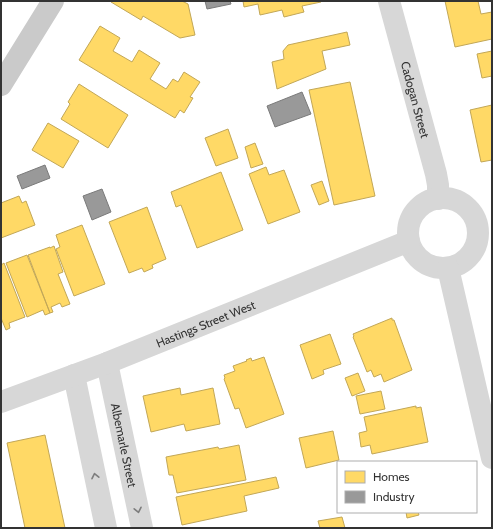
<svg xmlns="http://www.w3.org/2000/svg" width="493" height="529" font-family="Cabin,sans-serif">
<rect width="100%" height="100%" fill="#fff"/>
<path fill="#ffd966" stroke="#c2a757" d="M111 1H182L188 4 195 35 180 38 143 16 141 20 111 2Z
M243 1H321V2L302 6 304 12 284 17 282 10 260 15 258 4 244 7Z
M445 1H478L481 14 492 12V39L455 47Z
M100 26 120 38 113 51 132 62 139 50 160 63 150 79 166 89 173 79 178 82 184 72 200 82 190 97 193 98 184 113 180 110 175 118 79 60Z
M347 32 350 45 322 51 326 69 277 89 272 62 284 59 283 51 288 45Z
M492 51V76L482 78 477 54Z
M350 82 375 196 334 205 309 90Z
M79 84 128 115 108 148 61 119 70 104 68 102Z
M492 105V160L481 162 470 110Z
M48 123 79 141 63 168 32 150Z
M228 129 238 158 216 166 205 138Z
M255 143 263 164 251 168 245 147Z
M266 167 269 175 284 170 300 212 268 224 249 174Z
M221 172 243 230 197 248 181 205 176 207 171 192Z
M322 181 329 201 319 205 311 185Z
M19 196 22 203 26 201 35 225 1 238V203Z
M147 207 166 259 152 265 153 268 144 272 142 268 129 273 109 222Z
M82 225 105 284 74 296 56 249 60 247 56 235Z
M54 246 63 272 58 274 70 304 62 307 60 303 51 307 53 312 50 313 28 255 50 247V248Z
M27 255 50 313 45 315 43 310 27 317 6 263Z
M4 263 25 317 9 323 10 328 6 330 1 318V265Z
M392 318V320H394L412 370 384 382 381 374 374 377 371 370 367 372 353 337 354 336 353 334Z
M330 334 341 364 323 370 324 374 312 379 300 345Z
M264 357 284 414 246 428 239 408 235 409 224 379 225 378 224 375 235 371 233 366 247 361 246 360 251 358 252 361Z
M358 373 365 391 352 396 345 378Z
M180 388 181 395 213 388 220 424 186 431 184 424 151 432 143 396Z
M381 391 385 409 360 414 356 396Z
M416 406V408L421 407 428 442 372 454 370 445 361 447 359 433 367 431 364 417Z
M333 431 339 460 306 468 299 438Z
M45 435 65 528H25L7 443Z
M239 445 246 480 177 493 173 475H169L166 457 218 447 219 449Z
M276 477 279 488 244 496 247 511 182 525 176 497Z
M406 512H418L419 515 407 518Z
M342 517 345 528H320L318 521Z"/>
<path fill="#999" stroke="#7a7a7a" d="M205 1H230L231 4 207 9Z
M302 92 311 114 275 127 267 106Z
M45 165 50 178 22 189 17 176Z
M102 189 111 212 92 220 83 196Z"/>
<g fill="none" stroke-linecap="round" stroke-linejoin="round">
<g stroke="#d7d7d7" stroke-width="22">
<path id="s1" d="M389 1 436 174 438 185V199"/>
<circle cx="443" cy="233" r="35"/>
<path d="M448 268 492 458"/>
<path id="s2" d="M107 363 142 528"/>
<path d="M74 375 106 528"/>
<path id="s3" d="M1 402 107 363 409 241"/>
</g>
<path stroke="#cacaca" stroke-width="22" d="M1 85 53 1"/>
</g>
<defs><path id="oneway-chevron" d="M-2-3.5L2.5 0L-2 3.5" fill="none" stroke-width="1.6" stroke-linecap="round" stroke-linejoin="round"/></defs>
<g stroke="#7d7d7d">
<use href="#oneway-chevron" transform="translate(95 476) rotate(-102)"/>
<use href="#oneway-chevron" transform="translate(138 510) rotate(78)"/>
</g>
<g text-anchor="middle" dominant-baseline="central" stroke-width="4" stroke-linejoin="round" paint-order="stroke">
<g font-size="12" fill="#333" stroke="#fff">
<text stroke="none"><textPath href="#s1" startOffset="102">Cadogan Street</textPath></text>
<text stroke="none"><textPath href="#s3" startOffset="219">Hastings Street West</textPath></text>
<text stroke="none"><textPath href="#s2" startOffset="84">Albemarle Street</textPath></text>
</g>
</g>
<rect width="493" height="529" fill="none" stroke="#333333" stroke-width="4"/>
<rect x="337" y="461" width="140" height="52" fill="#ffffff" stroke="#adadad"/>
<rect x="345" y="471" width="20" height="12" fill="#ffd966" stroke="#adadad"/>
<text x="373" y="481" font-size="12" fill="#333333">Homes</text>
<rect x="345" y="491" width="20" height="12" fill="#999999" stroke="#adadad"/>
<text x="373" y="501" font-size="12" fill="#333333">Industry</text>
</svg>
